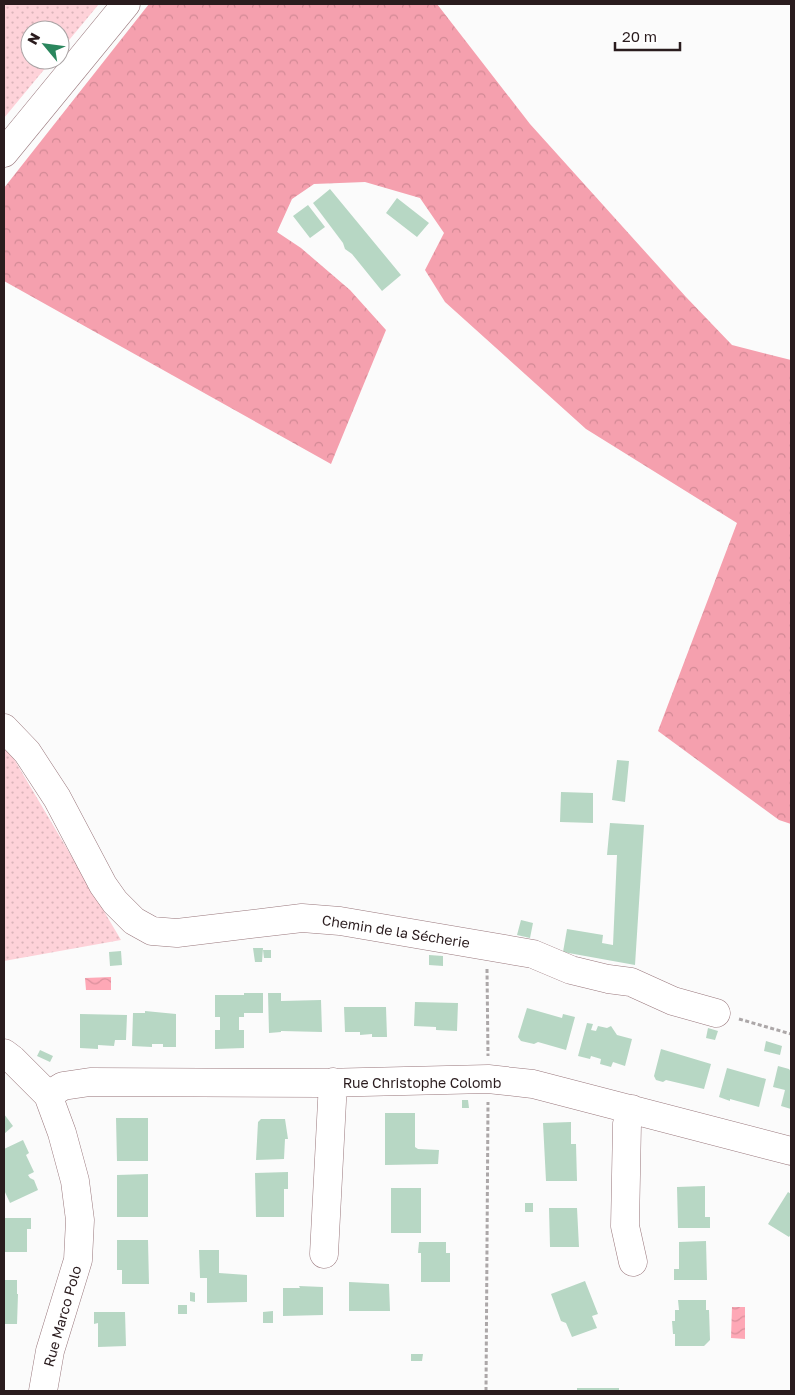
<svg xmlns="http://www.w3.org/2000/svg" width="795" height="1395" font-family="'Golos Text',sans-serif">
<defs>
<pattern id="grass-dots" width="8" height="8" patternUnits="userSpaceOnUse" patternTransform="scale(1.25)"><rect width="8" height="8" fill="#fed2d9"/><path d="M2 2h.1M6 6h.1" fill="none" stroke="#dab4ba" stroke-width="1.8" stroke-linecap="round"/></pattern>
<pattern id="forest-crowns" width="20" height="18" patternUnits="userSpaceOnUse" patternTransform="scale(1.25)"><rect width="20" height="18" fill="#f5a0ae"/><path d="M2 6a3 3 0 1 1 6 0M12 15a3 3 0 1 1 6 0" fill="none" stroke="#d28995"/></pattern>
<pattern id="water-waves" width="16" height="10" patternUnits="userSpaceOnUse" patternTransform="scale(1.25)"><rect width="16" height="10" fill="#fea8b6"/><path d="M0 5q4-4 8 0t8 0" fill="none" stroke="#da909c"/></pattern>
</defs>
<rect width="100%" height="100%" fill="#fbfbfb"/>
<path fill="url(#grass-dots)" d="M4 4H99L60 51V30H30V60H52L4 118Z
M4 748 14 759 121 940 4 961Z"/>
<path fill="url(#forest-crowns)" d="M149 4H437L530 124 686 297 732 345 791 360V824L779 820 658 731 737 523 586 429 445 302 425 270 444 233 420 198 365 182 314 184 292 199 277 232 301 248 350 290 386 330 331 464 4 281V188Z"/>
<path fill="url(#water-waves)" d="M111 977V990H86L85 978Z
M732 1307H745V1339L731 1338Z"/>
<path fill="#b7d7c4" d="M330 189 401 275 382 291 352 254 345 249 343 243 313 203Z
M397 198 429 223 417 237 386 213Z
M308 205 325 227 310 238 293 216Z
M617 760 629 761 625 802 612 800Z
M561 792 593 793V823L560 822Z
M610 823 644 825 635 965 563 952 567 929 603 935 602 943 613 945 617 855H607Z
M521 920 533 923 530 938 517 935Z
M253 948H263L262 962H255Z
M263 950H271V958H264Z
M121 951 122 965 110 966 109 952Z
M429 955 443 956V966L429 965Z
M244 993H263V1013H244V1017H239V1030H244V1048L215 1049V1030H220V1017H215V995H244Z
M268 993H281V1001L321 1000 322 1032 281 1031V1032L269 1033Z
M415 1002 458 1003 457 1031 436 1030V1027L414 1026Z
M344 1007H386L387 1037H372V1034L360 1035V1032H345Z
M527 1008 562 1018 563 1014 575 1017 566 1050 538 1042 534 1044 521 1041 518 1037Z
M145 1011 176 1014V1047H163V1044H152V1047L132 1046 133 1013H145Z
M80 1014 127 1015 126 1040H115L114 1046 98 1045V1049L80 1048Z
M587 1023 593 1024 591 1030 596 1031 598 1026 607 1028 611 1026 617 1035 632 1039 625 1066 613 1062 611 1067 600 1064 601 1059 591 1056 590 1059 578 1056Z
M708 1028 718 1031 715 1040 706 1038Z
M766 1041 782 1046 780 1055 764 1051Z
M661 1049 711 1064 704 1089 666 1080 663 1082 656 1080 654 1076Z
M40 1050 53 1056 50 1062 37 1056Z
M778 1066 789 1069 791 1072V1109L781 1106 785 1090 773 1087Z
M727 1068 766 1079 759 1107 730 1099V1101L719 1097Z
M462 1100H468L469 1108H462Z
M385 1113H415V1147L418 1149 439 1150 438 1164 385 1165Z
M4 1114 13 1126 4 1134Z
M116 1118H148V1161H117Z
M261 1119H285L288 1139H285L284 1159 256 1160 258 1122Z
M571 1122V1144H576L577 1181H546L543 1123Z
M23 1140 29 1153 26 1155 34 1172 28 1175 30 1178 34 1180 38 1190 10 1203 4 1190V1149Z
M288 1172V1189H284V1217H256L255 1173Z
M148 1174V1217H117V1175Z
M705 1186V1217H710V1228H678L677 1187Z
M391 1188H421V1233H391Z
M788 1192 791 1194V1234L789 1237 768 1224Z
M525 1203H533V1212H525Z
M549 1208H577L579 1247H550Z
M4 1218H31V1229H27V1252H4Z
M117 1240H148L149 1284H122V1270H117Z
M706 1241 707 1280H674V1269H679V1242Z
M419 1242H446V1253H450V1282H421V1253H418Z
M199 1250H219V1273L247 1275V1302L207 1303V1278H200Z
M4 1280H17V1294H18L17 1324H4Z
M585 1281 598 1314 592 1316 597 1328 572 1337 566 1323 561 1321 551 1294Z
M349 1282 389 1284 390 1311H349Z
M299 1286 323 1287V1315L283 1316V1288H300Z
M190 1292 195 1293V1302L190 1301Z
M678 1300H706V1310H709L710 1340 704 1346H675V1334H673L672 1321H675V1310H679Z
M178 1305H187V1314H178Z
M273 1311V1323H263V1312Z
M94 1312H125L126 1346 98 1347V1323L94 1324Z
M411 1354H423L422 1361H411Z
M577 1388H619V1391H577Z"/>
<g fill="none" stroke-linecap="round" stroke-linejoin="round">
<g stroke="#99777c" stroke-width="29">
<path id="minor" d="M4 153 126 4
M4 728 27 752 57 798 103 885 115 902 134 921 152 931 177 933 302 918 340 921 533 954 571 970 608 979 631 982 673 1001 716 1013
M4 1053 12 1059 48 1095 62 1133 75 1181 80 1220 78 1260 50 1351 43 1391
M48 1095 63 1086 90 1082 322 1083 488 1079 533 1084 791 1151
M632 1109 627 1124 625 1226 633 1262
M324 1254 333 1082"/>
</g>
<path stroke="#aca7a8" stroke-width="3" stroke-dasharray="4 2.5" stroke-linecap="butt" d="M487 969 488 1056
M739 1019 791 1034
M486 1391 488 1102"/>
<use href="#minor" stroke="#fff" stroke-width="28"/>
</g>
<g text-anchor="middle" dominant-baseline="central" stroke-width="4.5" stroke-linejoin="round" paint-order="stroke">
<g font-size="14" fill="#2a1c1e" stroke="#fff">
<text transform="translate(396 931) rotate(9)">Chemin de la Sécherie</text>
<text x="422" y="1082">Rue Christophe Colomb</text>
<text transform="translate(62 1316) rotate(-74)">Rue Marco Polo</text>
</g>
</g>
<rect width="795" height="1395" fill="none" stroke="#2a1c1e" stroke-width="10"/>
<g transform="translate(45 45) rotate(299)"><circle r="24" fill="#ffffff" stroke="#aaa4a5"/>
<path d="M0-4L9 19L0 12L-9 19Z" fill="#2a865d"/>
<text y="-8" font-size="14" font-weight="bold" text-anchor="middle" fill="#2a1c1e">N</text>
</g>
<path d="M615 42v8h65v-8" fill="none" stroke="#2a1c1e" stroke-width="2.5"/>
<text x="622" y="42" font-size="15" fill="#2a1c1e" stroke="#ffffff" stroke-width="4" paint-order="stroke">20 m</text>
</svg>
